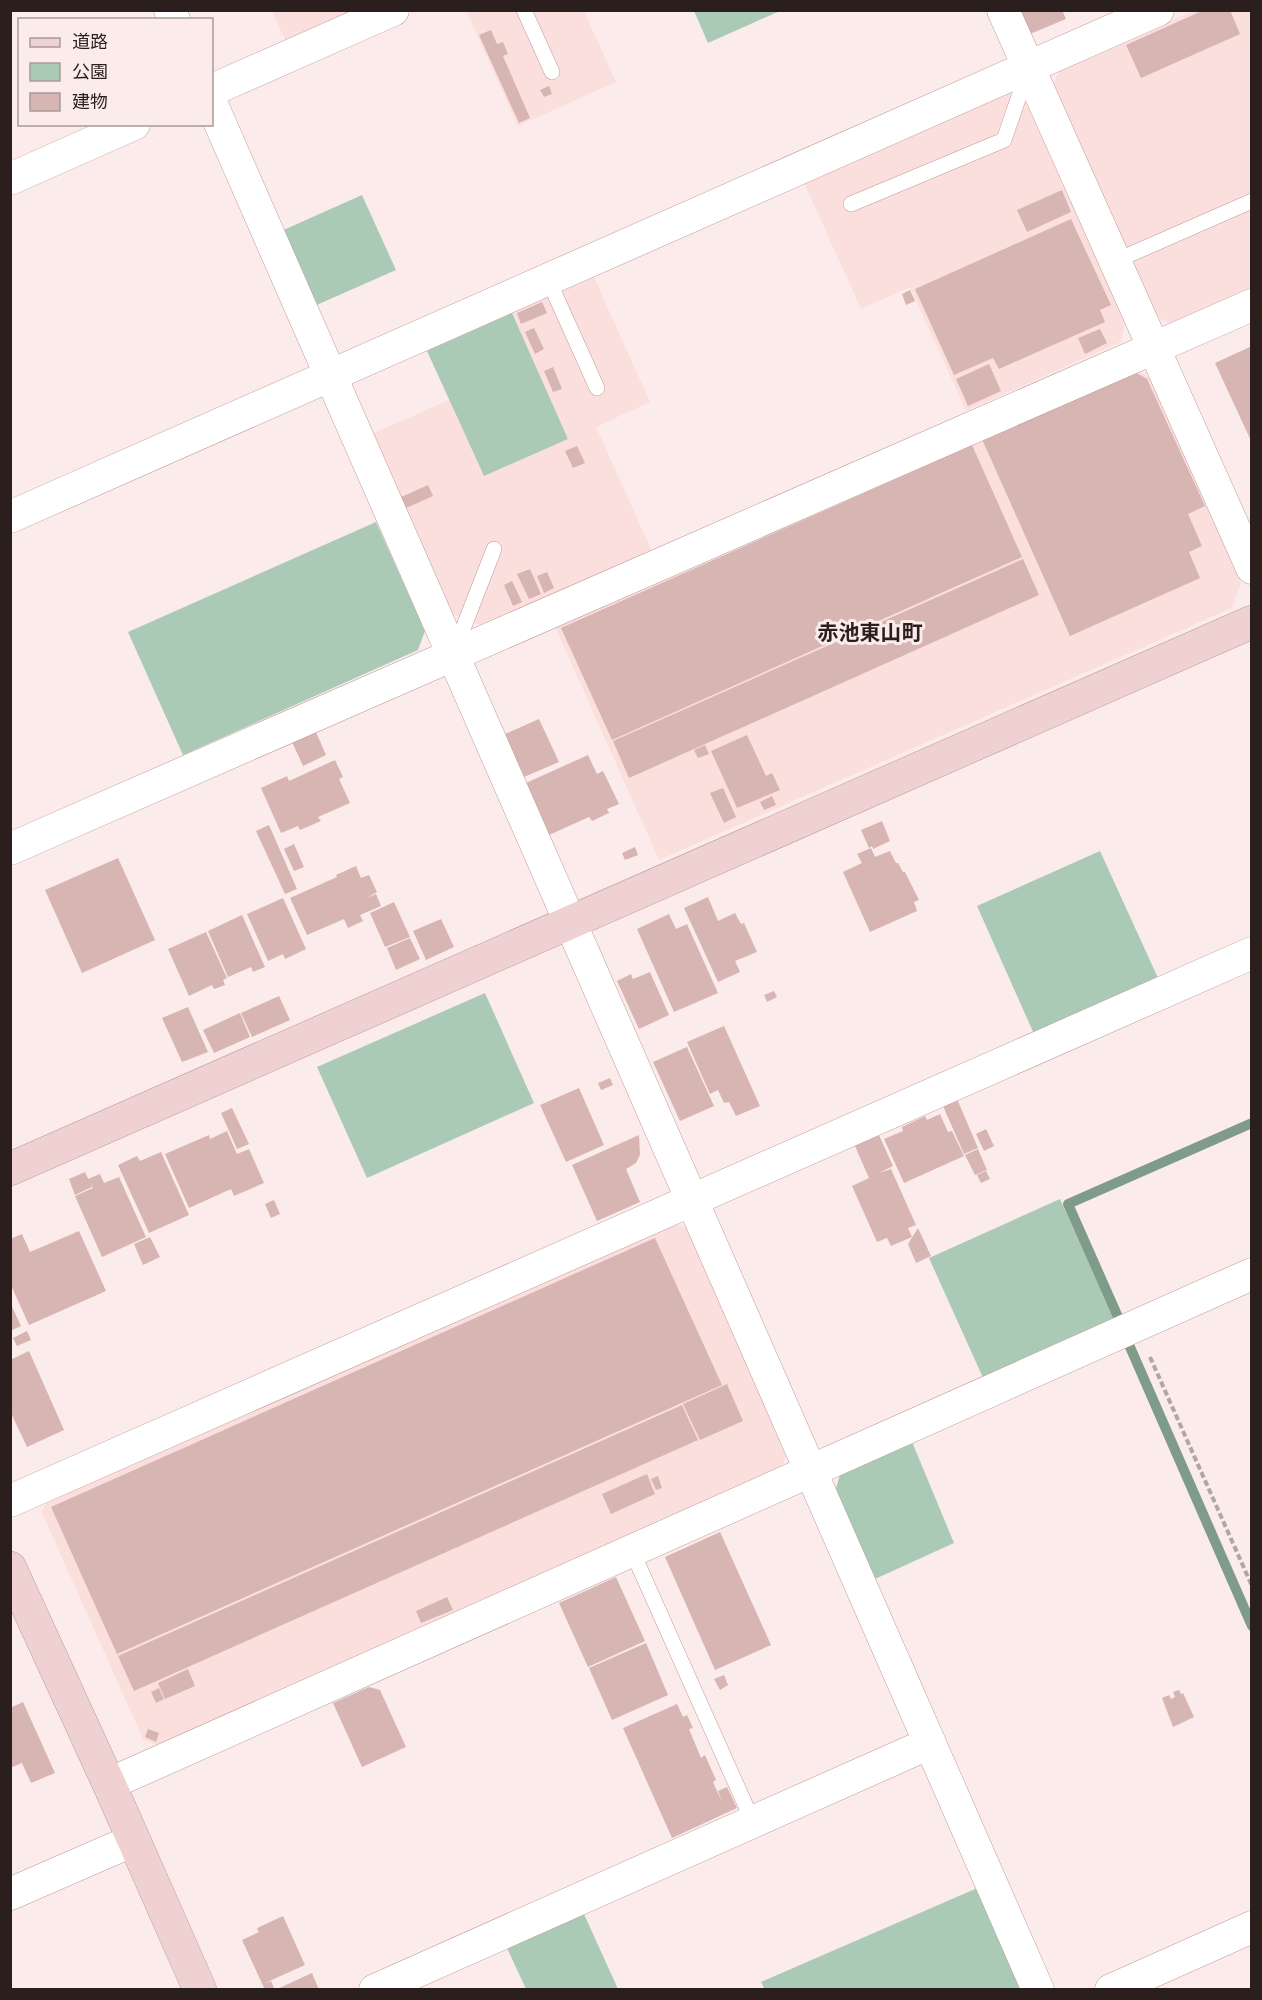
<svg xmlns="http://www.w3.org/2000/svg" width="1262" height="2000" font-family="'IBM Plex Serif','Noto Sans JP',serif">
<rect width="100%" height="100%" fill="#fbeceb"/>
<path fill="#fadfdd" d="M272 11H362L287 44Z
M466 11H584L616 82 518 126Z
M1193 11H1251V290L1173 325 1153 315 1051 90 1060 69Z
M1009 93 1026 99 1125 322 1121 342 966 411 910 287 861 309 804 183Z
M594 277 650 402 596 427 652 551 483 626 446 612 367 436 449 400 484 476 568 439 512 313Z
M1132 368 1149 377 1241 583 1232 608 659 860 553 622Z
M670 1222 690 1229 788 1448 781 1471 156 1745 143 1739 42 1513 49 1495Z"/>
<path fill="#abcab6" d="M694 11H780L708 43Z
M362 195 396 270 312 307 279 232Z
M512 313 568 439 484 476 427 351Z
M376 522 425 631 418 650 183 755 128 632Z
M1100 851 1158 978 1034 1034 977 906Z
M485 993 534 1103 367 1178 317 1067Z
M1060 1199 1115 1322 984 1380 929 1258Z
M910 1437 954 1543 875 1579 836 1489 842 1467Z
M982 1886 1030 1989 765 1990 761 1982Z
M583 1912 618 1989H526L506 1946Z"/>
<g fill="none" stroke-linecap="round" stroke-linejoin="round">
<path stroke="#7f9c89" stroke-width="10" d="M1118 1317 1068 1204 1252 1123
M1130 1347 1252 1626"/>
</g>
<path fill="#d7b5b3" d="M1019 10H1062L1066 19 1030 34Z
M1204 10H1230L1240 34 1141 78 1126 45Z
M491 30 497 44 503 42 508 54 503 56 530 118 519 123 479 35Z
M549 86 552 94 544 97 540 90Z
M1062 190 1071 212 1027 232 1017 210Z
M1071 219 1111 305 1100 310 1105 322 999 369 993 358 954 375 915 289Z
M910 290 915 301 906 305 902 294Z
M542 302 547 313 521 324 517 313Z
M534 328 544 349 535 354 525 332Z
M1100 329 1107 343 1085 354 1078 338Z
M1252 346V443L1215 363Z
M989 364 1001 391 968 406 956 379Z
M553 367 562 389 553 392 544 371Z
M1131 370 1147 379 1205 506 1188 514 1202 546 1189 552 1200 578 1070 636 981 437Z
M972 445 1022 557 612 740 561 628Z
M577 446 585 463 573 468 565 451Z
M428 485 433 496 404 509 399 498Z
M1023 559 1039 595 629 778 613 741Z
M530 569 541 594 529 599 517 574Z
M547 572 554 588 544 593 537 576Z
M512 581 522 602 513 606 504 585Z
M539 719 559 762 524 777 505 734Z
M316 732 326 755 303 766 292 742Z
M747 735 766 776 772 773 780 790 737 808 711 751Z
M705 745 709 754 698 758 694 750Z
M588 755 597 774 603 771 619 804 607 809 609 813 592 821 589 817 549 835 526 783Z
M335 760 343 777 339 779 350 803 318 817 321 821 300 830 298 826 281 833 261 788 287 776 289 781Z
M723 788 736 817 724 823 710 793Z
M772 796 776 805 764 810 760 802Z
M882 821 890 841 873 849 872 846 869 848 861 830Z
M269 825 297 889 285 894 256 831Z
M294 844 304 867 294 871 284 849Z
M635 847 638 855 625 860 622 853Z
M871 848 875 857 890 851 896 863H898L903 872H905L919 900 914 902 917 911 870 932 843 872 862 863 857 854Z
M118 858 155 940 82 973 45 890Z
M356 866 361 878 369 875 377 892 367 898 376 894 381 906 360 915 363 921 348 928 344 919 307 935 290 898 337 877 336 875Z
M708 897 718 921 735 913 741 924 744 923 757 952 735 961 740 972 718 982 684 908Z
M283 898 306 949 285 959 283 954 268 961 247 914Z
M394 902 410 937 385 947 370 913Z
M669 914 676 929 687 924 718 993 674 1012 637 929Z
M242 915 265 967 253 972 251 967 228 977 208 931Z
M441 919 454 947 426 960 413 931Z
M206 932 227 978 223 980 225 985 214 989 212 985 189 996 168 949Z
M410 938 420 959 396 970 387 948Z
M650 972 669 1015 639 1029 617 981 631 974 633 979Z
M774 991 777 997 767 1002 764 995Z
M279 996 290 1020 252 1037 241 1013Z
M188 1007 208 1052 182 1062 162 1018Z
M240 1013 250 1037 214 1053 203 1030Z
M724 1026 760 1106 736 1116 729 1102 724 1103 718 1090 710 1094 687 1042Z
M687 1047 714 1106 680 1121 653 1062Z
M610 1078 613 1085 601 1090 598 1083Z
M579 1088 604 1145 566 1162 540 1105Z
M957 1099 978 1148 964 1154 943 1106Z
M232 1108 249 1144 237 1149 221 1113Z
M940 1114 948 1132 952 1131 964 1156 904 1183 884 1139 903 1131 902 1127 925 1116 927 1120Z
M986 1129 994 1146 984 1151 976 1134Z
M227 1131 237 1154 249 1149 264 1183 234 1196 231 1189 189 1208 165 1154 209 1135 210 1139Z
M878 1133 893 1166 879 1173 891 1169 916 1225 908 1228 912 1237 891 1246 887 1238 877 1242 852 1186 869 1178 854 1144Z
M639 1135 640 1155 636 1163 626 1169 640 1202 597 1221 572 1165Z
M978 1149 987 1170 975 1175 965 1155Z
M161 1152 189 1215 149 1233 118 1165 137 1156 140 1161Z
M986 1171 990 1179 981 1183 977 1175Z
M85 1172 92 1187 75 1195 69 1179Z
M100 1174 104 1183 119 1177 146 1237 102 1257 75 1196 93 1188 88 1179Z
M274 1200 280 1214 271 1218 265 1204Z
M918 1228 931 1256 916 1263 908 1244Z
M79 1231 106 1291 29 1325 10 1283V1239L22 1234 30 1252Z
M150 1237 160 1257 143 1265 134 1244Z
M655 1238 722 1385 117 1654 51 1507Z
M10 1302 21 1326 10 1331Z
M27 1331 31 1340 17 1346 13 1338Z
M29 1351 64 1430 27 1447 10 1411V1360Z
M727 1384 743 1421 700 1440 683 1404Z
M682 1405 698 1440 134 1691 118 1656Z
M647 1474 655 1494 611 1514 602 1494Z
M658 1476 662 1488 656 1490 651 1479Z
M720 1532 771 1645 715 1670 665 1557Z
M616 1577 645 1641 588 1667 559 1603Z
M447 1597 453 1610 421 1623 416 1611Z
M646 1643 668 1695 612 1720 589 1668Z
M188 1669 195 1686 165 1699 158 1683Z
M724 1675 728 1685 720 1690 714 1679Z
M369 1687 380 1690 406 1747 362 1767 333 1703Z
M159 1688 164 1699 156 1703 151 1692Z
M1179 1690 1181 1694 1183 1693 1194 1717 1173 1727 1162 1698 1169 1695 1171 1699 1175 1697 1173 1692Z
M23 1702 55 1773 31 1783 22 1763 10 1768V1708Z
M677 1704 683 1717 687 1715 693 1728 689 1729 701 1758 705 1755 716 1780 713 1782 722 1802 718 1791 727 1787 737 1808 672 1838 623 1728Z
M148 1729 159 1733 156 1742 145 1737Z
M283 1916 305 1965 265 1983 271 1981 275 1990H265L242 1940 259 1932 257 1928Z
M312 1973 319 1990H275Z"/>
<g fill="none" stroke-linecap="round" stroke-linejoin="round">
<g stroke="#bd9c9a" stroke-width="16">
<path id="lane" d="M524 10 552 72
M851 204 1004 140 1028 70
M1115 261 1252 201
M548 279 597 388
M454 652 494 549
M632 1551 753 1822"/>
</g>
<g stroke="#bd9c9a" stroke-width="33">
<path id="street" d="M170 10 174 20
M1003 10 1252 568
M212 90 393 10
M212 105 1038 1990
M10 179 134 124
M10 517 1158 10
M10 849 1252 305
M10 1501 1252 953
M109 1784 1252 1274
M10 1894 134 1840
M375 1990 930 1743
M1111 1990 1252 1927"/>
</g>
<g stroke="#bd9c9a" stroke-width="34">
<path id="secondary" d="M10 1169 1252 622
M10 1568 109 1784 200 1990"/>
</g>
<path stroke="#b3a5a4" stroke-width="4" stroke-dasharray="6 3" stroke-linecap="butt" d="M1150 1357 1252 1586"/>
<use href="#lane" stroke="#fff" stroke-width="15"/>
<use href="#street" stroke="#fff" stroke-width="32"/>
<use href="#secondary" stroke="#efd1d1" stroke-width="33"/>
</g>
<g text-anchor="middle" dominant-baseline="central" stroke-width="6" stroke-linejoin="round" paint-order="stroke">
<g font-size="21" font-weight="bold" fill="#2b1f1e" stroke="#fbeceb">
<text x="870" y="632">赤池東山町</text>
</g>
</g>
<rect width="1262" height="2000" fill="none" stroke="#2b1f1e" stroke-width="24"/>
<rect x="18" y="18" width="195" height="108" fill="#fbeceb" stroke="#a89a99" stroke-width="1.5"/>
<rect x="30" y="38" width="30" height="9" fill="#efd1d1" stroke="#a89a99" stroke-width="1.5"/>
<text x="72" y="48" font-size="18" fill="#2b1f1e">道路</text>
<rect x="30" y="63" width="30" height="18" fill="#abcab6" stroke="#a89a99" stroke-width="1.5"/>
<text x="72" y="78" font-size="18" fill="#2b1f1e">公園</text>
<rect x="30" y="93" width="30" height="18" fill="#d7b5b3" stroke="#a89a99" stroke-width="1.5"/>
<text x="72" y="108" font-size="18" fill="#2b1f1e">建物</text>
</svg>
